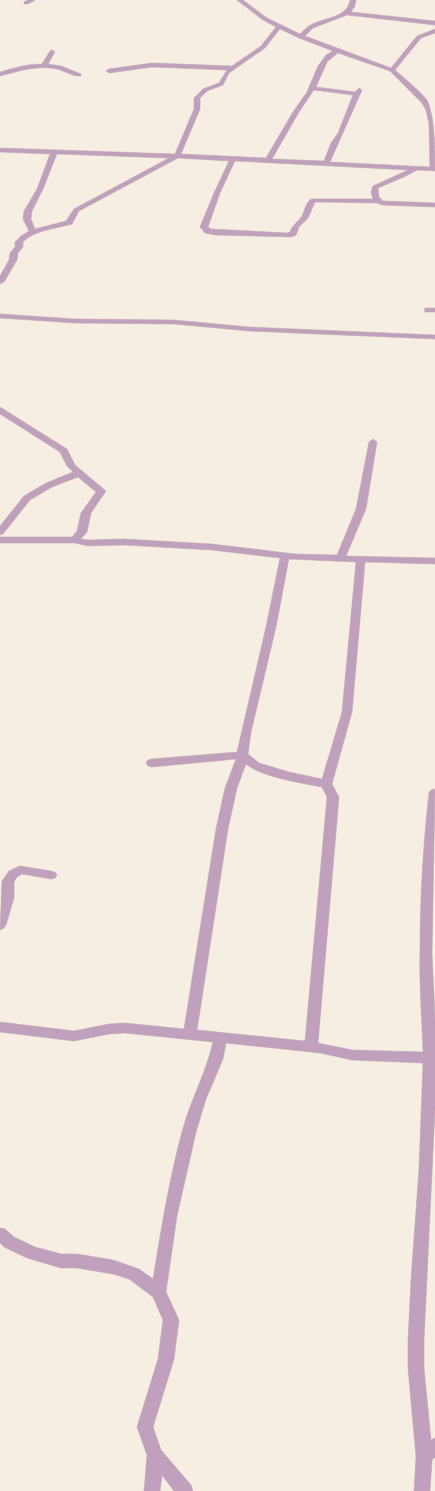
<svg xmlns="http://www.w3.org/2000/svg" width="435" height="1491" font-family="Quicksand,sans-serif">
<rect width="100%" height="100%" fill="#f7eee3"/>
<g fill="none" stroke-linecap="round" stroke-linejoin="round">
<g stroke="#d1c9c0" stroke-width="1">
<path id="minor" d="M28 0H35L28 4H24V2Z
M237 0H243L267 18 300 34C303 31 306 28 309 26 323 17 347 19 350 0H356L355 6 351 12 435 21V25L347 15 313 28 305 36 391 68 417 36 435 29V33L421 38 395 70C406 80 418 89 427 100 435 116 435 152 435 171L417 170 406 176 378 188 379 197 383 201 435 203V207L382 205 377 203 315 202 308 218 299 227 296 235 291 237 215 235 205 233 200 227 214 193 229 161 178 158 79 211 72 224C55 229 35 230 23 242V247L18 253 17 260 4 282 0 284V276L9 260 10 253 15 247V242L21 236 29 231 23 219 24 211 37 189 50 154 0 152V148L175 154 194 109V98L203 89 219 83 227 70 152 67 109 73 106 71 109 69 152 63 232 66 261 46 276 27 263 20ZM280 29 299 38 333 51 326 55 318 66 307 92 293 112 266 158 181 154 200 109V98L207 91 223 85 229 73 265 48ZM338 53 390 71 422 103 426 110 429 124 430 167 330 162 362 90 359 88 355 92 316 87 327 62ZM314 90 353 95 338 133 331 143 324 161 272 159 299 112ZM57 154 169 158 74 209 66 221 35 229 31 219 32 211 43 189ZM235 161 408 170 373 186 371 192 373 199H311C305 204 305 210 302 216 298 222 292 225 290 232L287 233 211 229 208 227 220 193Z
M52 50 55 52 48 64 61 66 81 74V76C73 77 65 71 57 69 37 65 19 71 0 76V72C14 68 27 64 42 64L50 51Z
M425 308H435V312H425Z
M0 314 75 319 174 320 249 327 435 335V339L249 331 174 324 75 323 0 318Z
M0 407 67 449 75 465 106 491 91 513 87 532 81 539 88 540 124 539 212 544 295 554 337 555 356 509 369 442 373 439 377 442 366 509 346 556 435 558V564L365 562 352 712 332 784 339 797 318 1043 352 1050 423 1052C422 1019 419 985 420 952 420 898 423 846 429 793L431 790 435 789 432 953 435 1018V1109L424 1340V1368L431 1440 435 1438V1457L432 1460 430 1491H414L416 1457 408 1368V1340L411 1280 419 1169 423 1063 352 1060 320 1053 226 1043 223 1059 206 1099 196 1132 177 1216 166 1292 179 1320 174 1359 153 1427 161 1450 191 1485 193 1491H174L162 1475 160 1491H144L147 1455 137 1427 158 1359 163 1320 153 1297 129 1279 113 1274 77 1268H61L27 1258 4 1247 0 1243V1228L5 1229 14 1237 35 1247 61 1254H77L113 1260 139 1269 153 1279C161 1230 169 1180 182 1132 190 1101 206 1073 213 1042L125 1033 109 1034 74 1041 0 1032V1022L74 1031 109 1024 125 1023 184 1029 216 829 225 788 236 759 152 767 148 766 146 763 148 760 152 759 237 752 266 627 280 558 212 550 124 545 88 546 75 543H0V537H72L77 531 81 513 96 492 78 477 52 487 30 500 3 534 0 535V526L24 496 46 483 73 472 67 466 60 452 0 414ZM289 559 356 562 342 712 322 779 289 772 259 763 248 754 251 732 276 627ZM246 764C261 777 302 783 322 787L327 797 305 1041 197 1030 228 829 237 788Z
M20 866 51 871 55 872 57 875 55 878 51 879 22 874 17 877 14 882V898L6 925 4 928 0 930 2 881 9 871Z"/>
</g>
<use href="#minor" fill="#c0a0bc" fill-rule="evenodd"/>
</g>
</svg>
